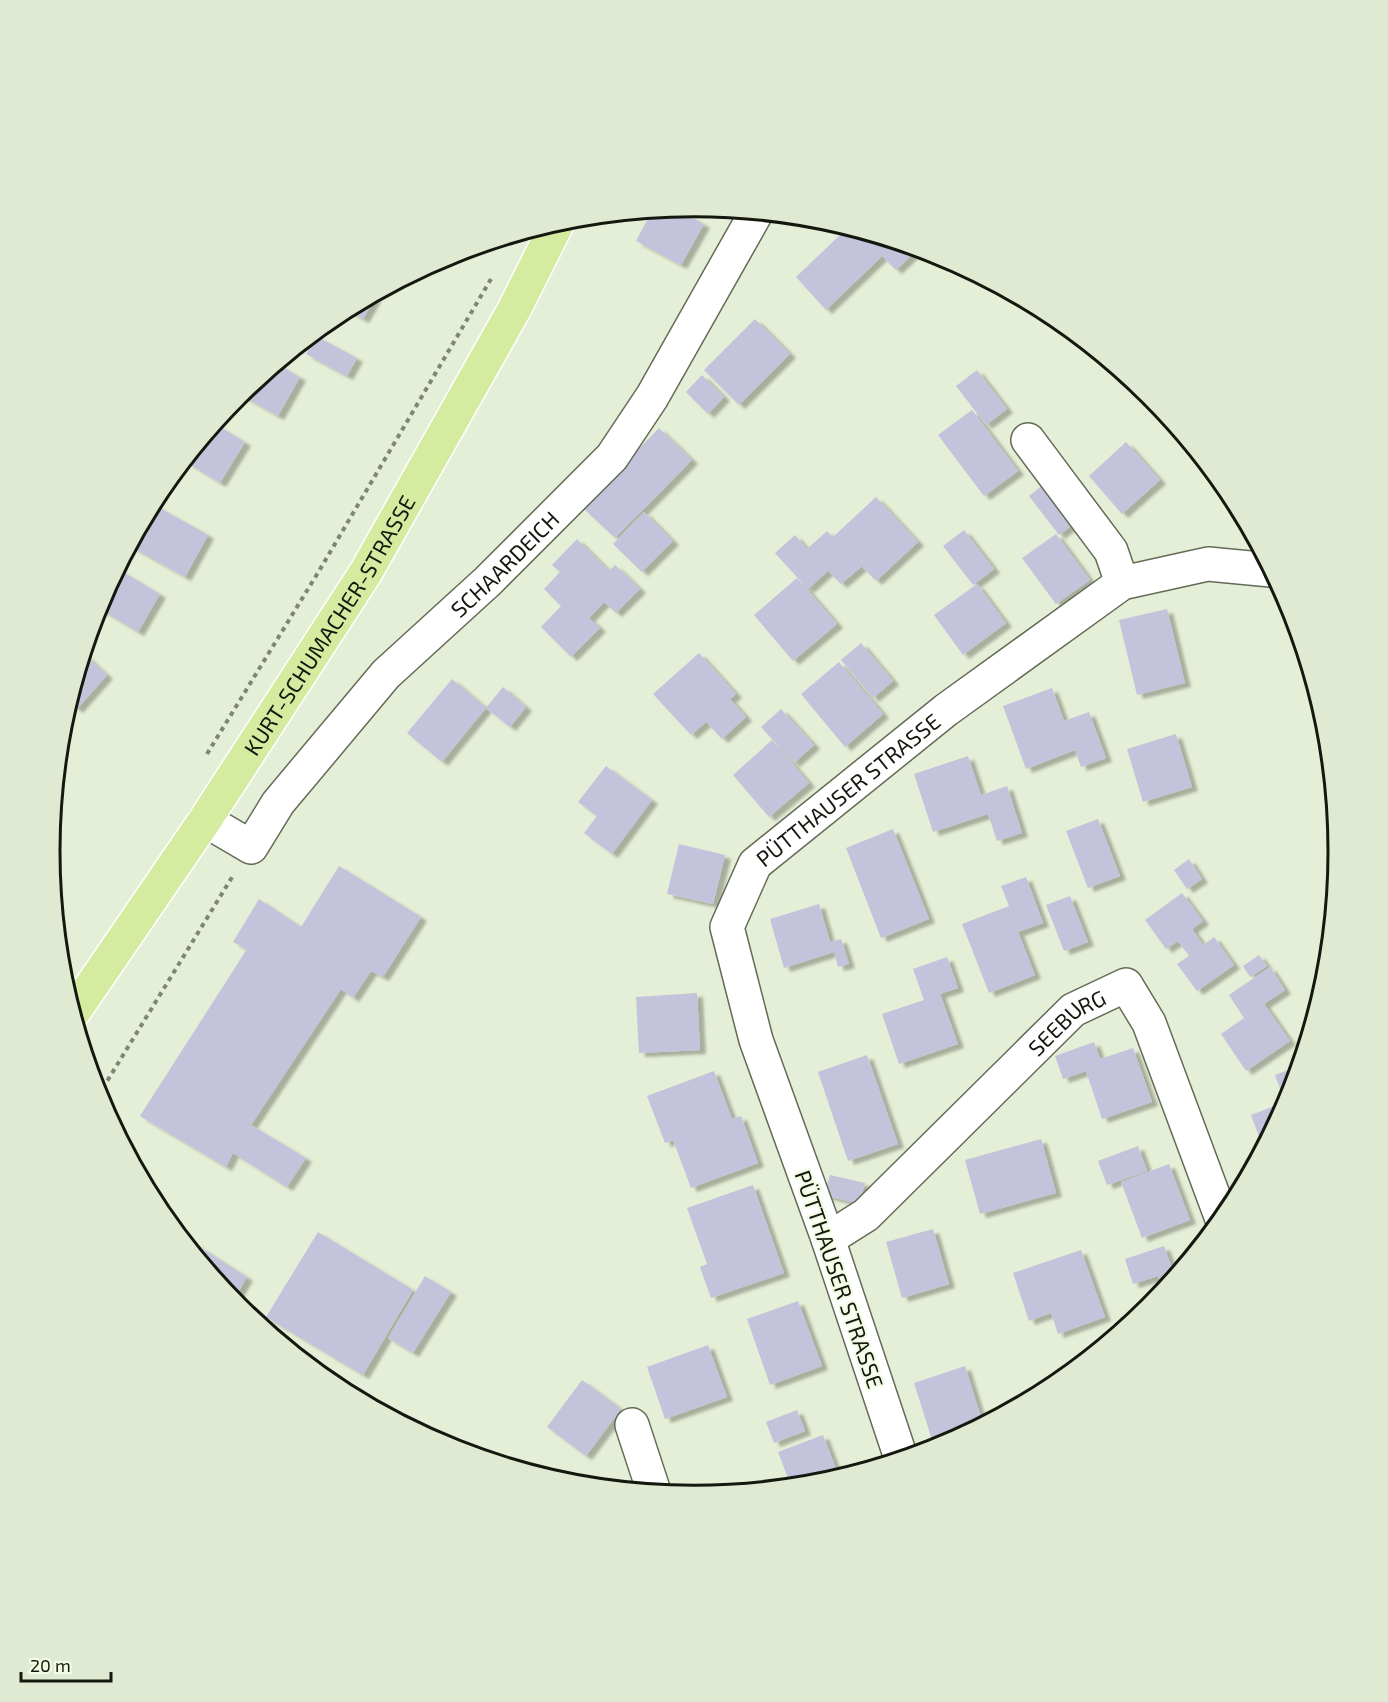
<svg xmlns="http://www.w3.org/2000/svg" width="1388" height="1702" font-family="'Exo 2',sans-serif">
<defs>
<filter id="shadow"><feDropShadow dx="6" dy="4" stdDeviation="1.5" flood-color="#0004"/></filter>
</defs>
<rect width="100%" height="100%" fill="#e5eed6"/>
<path fill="#c3c3db" filter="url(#shadow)" d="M675 208 704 224 681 265 636 241 652 211Z
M836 224 918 249 896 270 882 256 826 310 796 277 842 233 834 226Z
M371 296 375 298 363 319 346 310Z
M755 319 790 354 739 405 704 370Z
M316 336 357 358 347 376 306 354Z
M277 364 300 377 278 416 239 394Z
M977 370 1007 409 986 425 956 386Z
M702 375 724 397 708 414 686 392Z
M972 410 1018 471 984 496 938 435Z
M215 424 245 442 220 483 186 462Z
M659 428 692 460 615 538 582 507Z
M1126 442 1160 480 1122 514 1089 476Z
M1049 480 1080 519 1059 535 1029 496Z
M876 497 918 542 876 581 855 559 861 567 841 584 828 571 808 589 775 553 795 535 807 549 827 531 833 537Z
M153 504 208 535 185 577 130 546Z
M644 512 673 541 642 572 613 544Z
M964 530 994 569 973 585 943 546Z
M1056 534 1090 580 1056 604 1022 558Z
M577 539 609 571 615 565 640 589 616 613 604 602 589 618 600 628 571 657 541 627 561 606 544 589 560 572 552 565Z
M118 569 160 594 138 632 98 608Z
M797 578 837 624 793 661 754 615Z
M977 584 1006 623 963 655 934 615Z
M1167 609 1185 683 1137 695 1119 620Z
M861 643 893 681 873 698 841 660Z
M699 653 736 694 730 699 746 717 722 739 706 722 691 735 653 694Z
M84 654 107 675 77 709 69 702Z
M839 662 883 714 845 747 801 694Z
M452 679 486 708 442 762 407 733Z
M503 687 526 707 510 727 486 708Z
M1052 688 1064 721 1089 712 1106 758 1081 767 1075 750 1026 769 1003 706Z
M781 709 814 745 794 763 761 727Z
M1176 734 1192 787 1143 802 1127 749Z
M772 740 809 783 769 817 733 775Z
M968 756 981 795 1007 786 1022 833 997 841 988 814 933 832 914 774Z
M606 766 652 800 612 854 584 833 597 816 578 802Z
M1098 819 1120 876 1088 888 1066 831Z
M893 829 929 919 881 938 846 848Z
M679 844 725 855 713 904 667 894Z
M1189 859 1202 879 1187 889 1174 870Z
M339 866 421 917 383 977 371 971 353 998 341 989 251 1125 306 1158 287 1187 233 1153 226 1167 140 1116 247 949 233 942 259 899 301 927Z
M1026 877 1043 923 1018 932 1035 975 989 993 962 924 1009 906 1001 886Z
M1182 893 1203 921 1192 929 1203 945 1214 937 1234 965 1197 991 1177 964 1189 956 1178 941 1166 949 1145 920Z
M1070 896 1088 942 1064 951 1046 905Z
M819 904 830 942 841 939 849 964 838 967 834 952 784 968 770 919Z
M1259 955 1267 966 1250 977 1243 966Z
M947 957 958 988 940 994 958 1044 899 1064 882 1014 924 1000 913 969Z
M1270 967 1285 990 1264 1004 1290 1041 1246 1071 1221 1034 1244 1018 1229 995Z
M697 993 700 1050 639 1053 636 997Z
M1094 1042 1100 1059 1133 1048 1152 1102 1102 1119 1086 1071 1063 1079 1055 1056Z
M867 1055 898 1144 848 1161 818 1072Z
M1299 1066 1289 1098 1284 1100 1275 1075Z
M714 1071 732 1119 741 1116 758 1163 691 1188 673 1140 665 1143 647 1096Z
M1288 1101 1263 1147 1251 1115Z
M1041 1139 1056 1193 980 1214 965 1160Z
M1138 1146 1147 1171 1107 1185 1098 1161Z
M1169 1164 1190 1220 1142 1238 1121 1182Z
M830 1175 865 1183 859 1204 824 1195Z
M753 1185 784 1273 711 1298 700 1267 707 1264 687 1208Z
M933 1229 949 1284 902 1298 886 1242Z
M318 1232 413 1290 363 1375 266 1317Z
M178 1233 247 1277 233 1301 189 1246Z
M1164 1246 1173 1271 1181 1269 1163 1290 1158 1276 1133 1284 1125 1259Z
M1081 1250 1105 1317 1058 1334 1051 1313 1029 1321 1013 1273Z
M425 1276 451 1292 413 1353 388 1338Z
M798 1301 822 1366 770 1385 747 1319Z
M708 1345 727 1397 665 1419 647 1367Z
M965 1366 983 1424 953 1440 934 1446 914 1383Z
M582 1380 621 1409 586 1456 547 1427Z
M797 1410 805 1431 774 1443 766 1422Z
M823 1435 839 1477 819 1483 791 1486 778 1452Z
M619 1479 624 1489 606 1487Z"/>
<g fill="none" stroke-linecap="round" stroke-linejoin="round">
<g stroke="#636b56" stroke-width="36">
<g id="minor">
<path d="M1028 440 1111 551 1122 583"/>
<path id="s1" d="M205 820 251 847 278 803 386 674 488 581 612 457 652 397 756 213"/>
<path id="s2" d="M828 1239 866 1215 1073 1010 1126 985 1149 1023 1222 1219"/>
<path d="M632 1425 654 1492"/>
<path id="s3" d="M901 1458 828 1239 756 1040 727 927 755 864 946 710 1122 583 1208 564 1271 570"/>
</g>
</g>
<g stroke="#fff" stroke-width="36">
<g id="major">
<path id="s4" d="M73 1013 205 820 366 572 515 308 558 222"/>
</g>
</g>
<path stroke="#7f8575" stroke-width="4" stroke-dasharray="4.5 4.5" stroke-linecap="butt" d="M207 754 319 571 491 279
M98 1096 234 874"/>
<use href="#minor" stroke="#fff" stroke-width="33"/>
<use href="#major" stroke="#d5eba0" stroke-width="33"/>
</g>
<g text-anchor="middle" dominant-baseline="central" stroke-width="4.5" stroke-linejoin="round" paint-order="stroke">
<g font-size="22" fill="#15180f" stroke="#f2fce3">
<text stroke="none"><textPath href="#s1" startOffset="435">SCHAARDEICH</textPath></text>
<text stroke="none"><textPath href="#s4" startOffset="465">KURT-SCHUMACHER-STRASSE</textPath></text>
<text stroke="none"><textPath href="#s3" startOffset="747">PÜTTHAUSER STRASSE</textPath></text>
<text stroke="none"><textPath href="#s2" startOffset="324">SEEBURG</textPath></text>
<text transform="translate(840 1279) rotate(71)">PÜTTHAUSER STRASSE</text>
</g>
</g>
<path d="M0 0H1388V1702H0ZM60 851a634 634 0 1 1 1268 0a634 634 0 1 1-1268 0Z" fill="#e0ead2" fill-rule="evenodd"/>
<path fill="none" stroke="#15180f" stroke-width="3" d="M60 851a634 634 0 1 1 1268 0a634 634 0 1 1-1268 0Z"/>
<path d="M21 1672v9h90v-9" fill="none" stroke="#15180f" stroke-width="3"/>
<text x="30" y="1672" font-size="18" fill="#15180f" stroke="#f2fce3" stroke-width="4.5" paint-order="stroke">20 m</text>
</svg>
